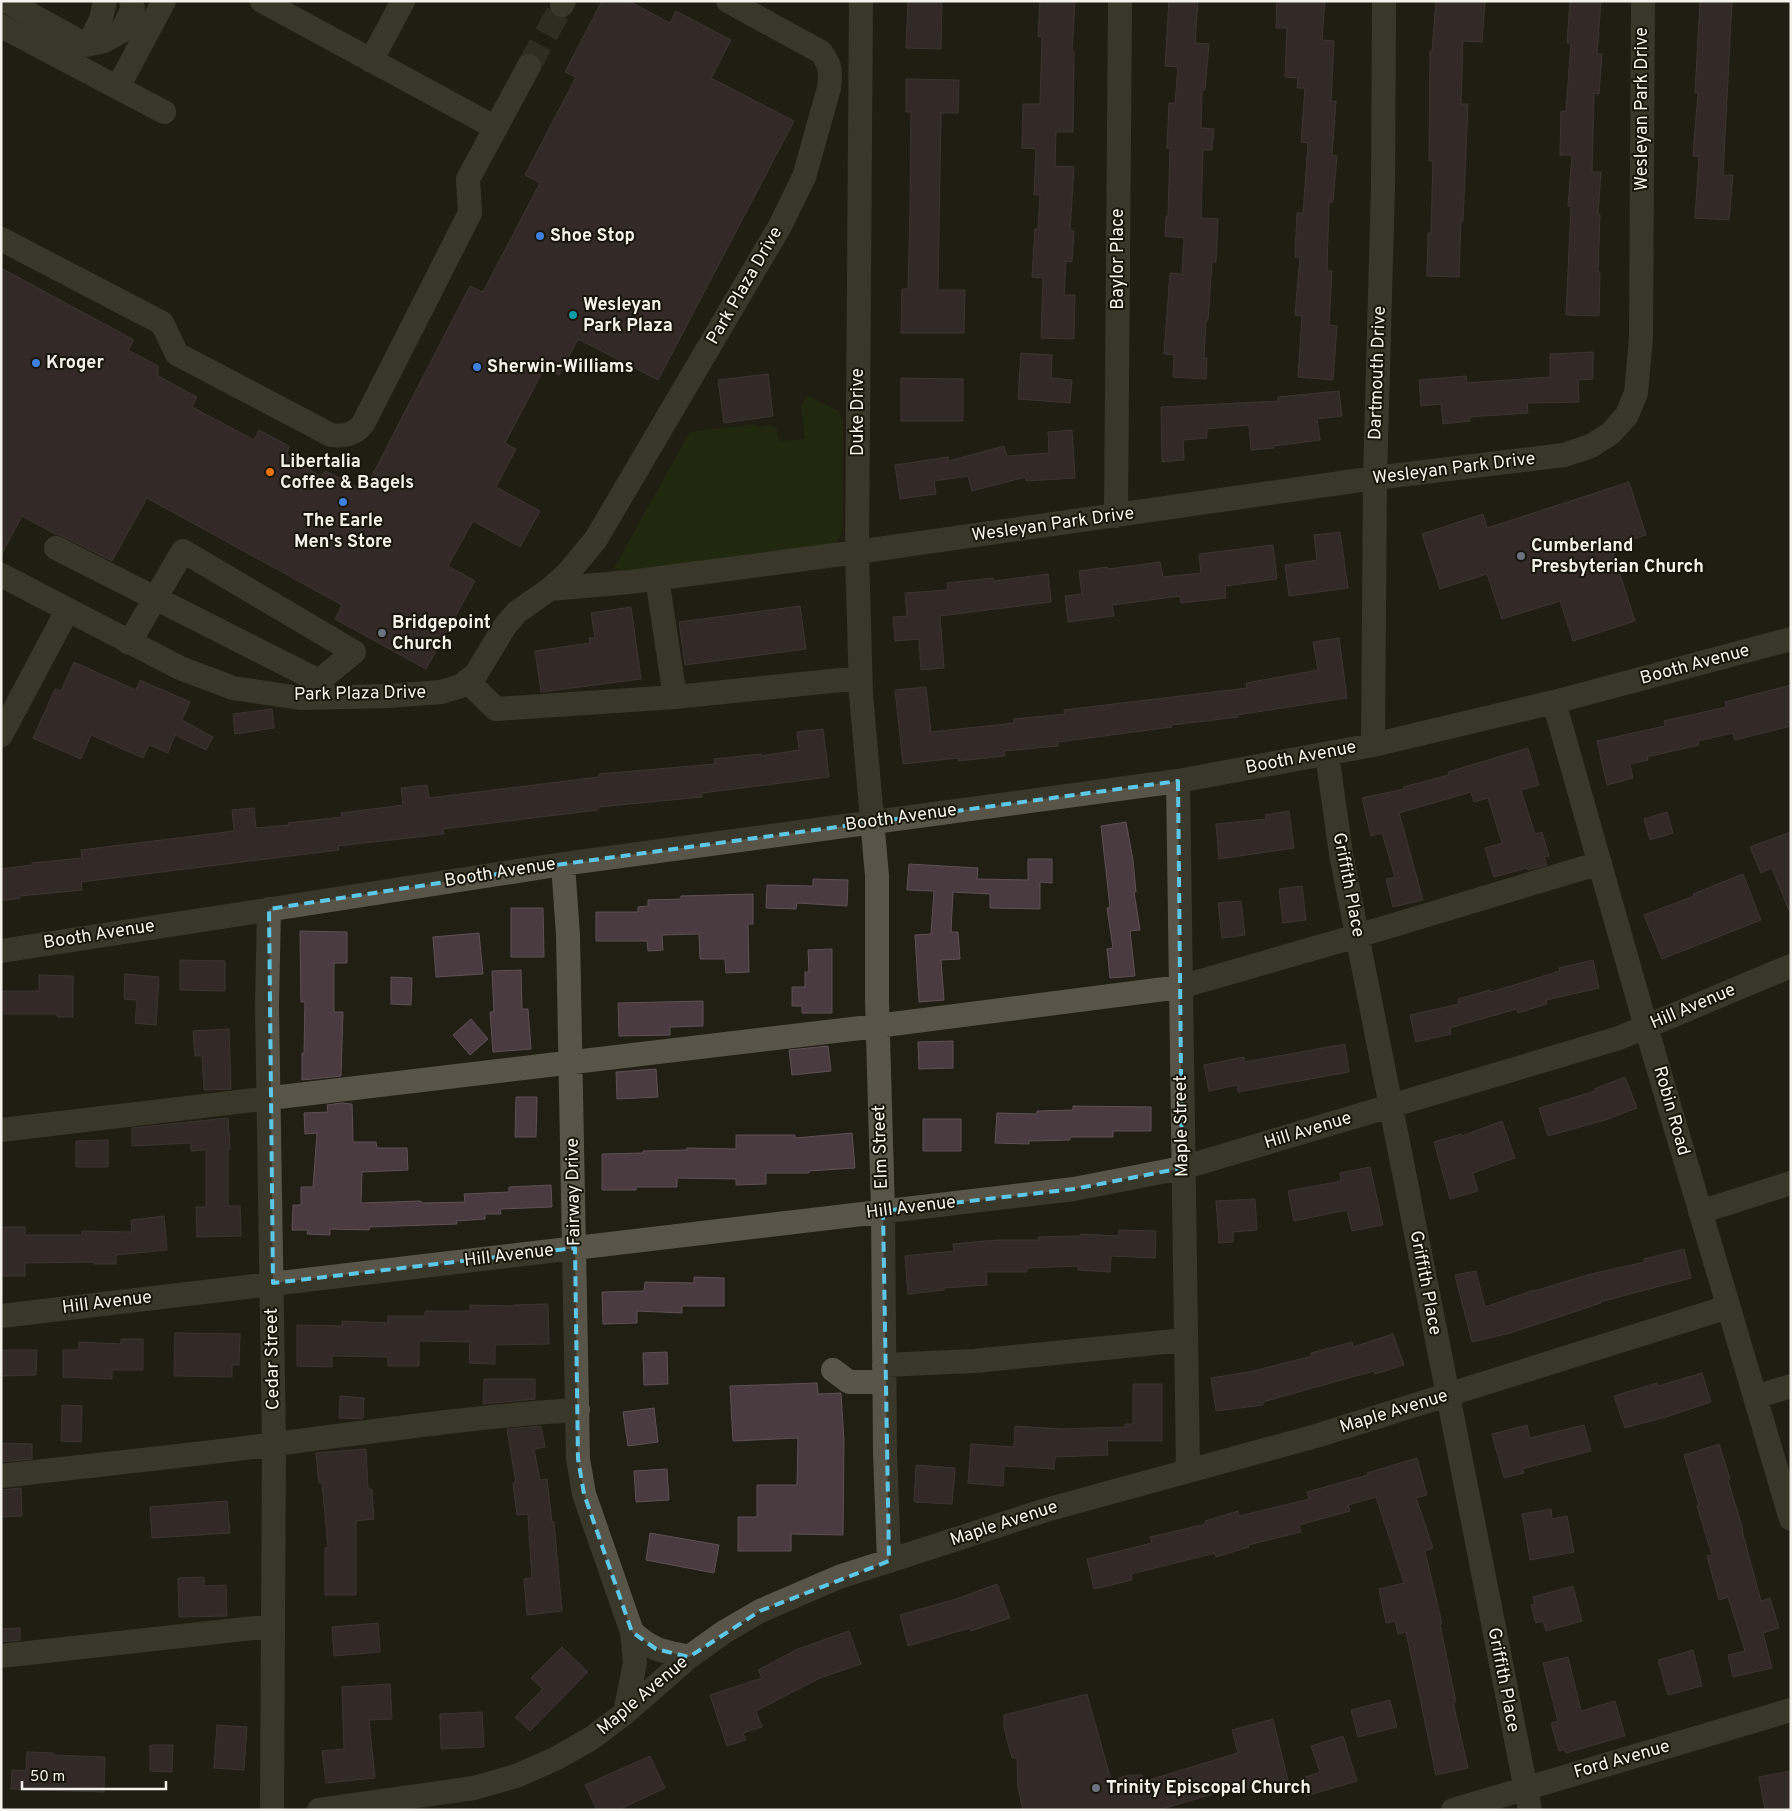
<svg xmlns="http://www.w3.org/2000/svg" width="1792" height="1811" font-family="Overpass,sans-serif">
<rect width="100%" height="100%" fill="#211e13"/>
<path fill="#213707" d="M808 396 839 411 843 420V527C839 548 827 546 808 551L617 571 614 568 690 432 756 424 757 427 769 425 776 427 779 441 805 439 801 406Z"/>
<path fill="#493b40" stroke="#5f5056" d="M602 1H629L670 23 676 11 731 40 711 78 794 121 658 380 578 339 559 375 545 367 505 443 516 449 496 487 540 511 520 547 473 521 448 566 475 581 426 669 335 619 342 605 147 498 112 561 62 536 55 534 22 516 1 555V268L134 340 128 350 158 366V376L197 397 192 407 254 440 259 430 289 446 287 455 320 476 326 471 364 491 470 286 483 292 540 183 525 175 576 77 565 72Z
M908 1H942L941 49 906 48Z
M1040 1H1075L1072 51H1074L1073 132H1056L1055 166 1074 167 1070 231H1074L1072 262 1066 261 1064 295H1075L1074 339 1041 338 1043 278 1032 277 1035 229H1038L1040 195H1034L1036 149 1022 148 1023 104H1040L1042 37H1038Z
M1169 1H1198L1195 43 1209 44 1205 90H1202L1201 128 1214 129 1212 150H1203L1201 218 1218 219 1216 262H1212L1208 320H1206L1204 358H1207L1206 379 1173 377 1174 355 1164 354 1170 273 1182 274 1184 238 1165 236 1166 216H1168L1170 148H1167L1169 103H1175L1178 67 1165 66Z
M1277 1H1325L1322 40 1334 41 1331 101H1336L1332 155 1337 156 1333 202H1329L1327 271H1332L1329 325 1337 326 1333 380 1298 377 1302 316 1295 315 1300 257H1295L1297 213H1303L1308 143 1301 142 1305 88H1297L1298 78 1285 77 1287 28H1276Z
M1436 1H1485L1482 42 1463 41 1461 104H1468L1463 221H1461L1459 277 1427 276 1428 233H1431L1433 161H1429L1430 51H1432Z
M1570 1H1601L1597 54H1602L1599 94 1594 93 1592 172H1601L1598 214 1600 215 1598 272H1600L1599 316 1566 315 1571 206H1568L1572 155H1560L1561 111H1566L1571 43H1567Z
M1700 1H1732L1723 175H1733L1729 220 1695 218 1699 156H1693L1698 93H1695Z
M906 79 959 80 958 113H941L938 290H965L964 333H901L902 289H908L910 210 911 112H906Z
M1593 352V379L1578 380 1579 402 1527 403 1528 413 1470 417V421L1443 424 1441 404 1421 406 1419 380 1466 376 1467 383 1550 377V354Z
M1021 353 1052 355 1051 378 1072 380 1070 403 1018 399Z
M768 374 773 416 724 423 718 380Z
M901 378 963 379V421H901Z
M1339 391 1342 416 1317 419 1320 440 1274 446V448L1251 450 1249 425 1207 429V438L1183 440 1184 460 1162 462 1161 407 1278 401V397Z
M1072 430 1075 478 1026 481V477L972 491 968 476 934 481 936 494 900 499 895 465 948 457 949 461 1004 446 1007 456 1049 453 1048 432Z
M1629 482 1646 535 1611 546 1635 621 1573 641 1560 601 1502 619 1487 574 1440 589 1422 534 1483 514 1487 528Z
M1340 532 1348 588 1289 596 1285 565 1317 560 1314 535Z
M1273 545 1277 579 1225 586 1226 598 1181 603 1180 596 1112 605 1114 616 1068 622 1065 596 1082 594 1079 571 1107 567 1108 569 1160 562 1163 577 1201 573 1199 554Z
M1048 574 1051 602 940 616 944 668 921 670 919 639 895 641 893 617 907 616 905 593 948 590 947 583 993 578 994 581Z
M800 606 806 649 685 665 679 622Z
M631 607 641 679 541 692 535 651 590 643 589 638H595L591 613Z
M1339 638 1347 698 1237 715 1238 717 1172 725V727L1058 742V746L1004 751 1005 756 958 761V758L903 764 895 690 926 687 931 732 1014 723V719L1065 714 1064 710 1247 688 1246 683 1318 670 1313 642Z
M74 662 136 690 140 680 190 702 182 720 213 737 206 750 175 735 168 753 149 745 143 758 91 735 81 759 33 738 55 689 61 691Z
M1791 685V726L1735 740 1733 733 1698 741 1699 745 1647 757 1648 760 1630 764 1633 778 1607 785 1597 741 1665 726 1664 721 1726 707 1725 702Z
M272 709 274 728 235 734 233 714Z
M823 729 829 777 702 793V797L598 807V810L443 829 444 834 338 846 339 850 81 882 82 890 20 896V898L1 901V869L32 865V863L82 858 81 850 234 831 232 810 254 808 256 828 289 825 288 823 342 817 341 813 403 805 401 788 427 785 429 798 599 777V774L715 764 714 759 761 754V756L799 750 797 732Z
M1528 748 1539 785 1521 790 1535 834 1542 832 1549 856 1544 857 1547 865 1528 870 1527 868 1494 877 1485 848 1502 843 1488 798 1474 802 1471 792 1399 813 1423 900 1393 907 1386 879 1395 877 1382 833 1371 836 1362 798 1404 789 1403 787 1449 775 1448 772Z
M1289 811 1294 848 1219 859 1216 824 1266 819 1265 815Z
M1667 812 1673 833 1650 840 1644 819Z
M1126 822 1133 860 1136 892H1134L1140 930 1130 931 1135 976 1110 978 1107 949 1113 948 1107 908 1110 907 1101 826Z
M1791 832V913H1790L1772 868 1761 873 1750 847Z
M1028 859H1052V883L1040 882V909L990 908V894L953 892 951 932H958L960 959 941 960 944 1000 919 1002 915 935 931 934 934 891 907 890 909 864 978 868 977 879 1028 880Z
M1743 874 1761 920 1662 959 1644 915 1694 896 1693 894Z
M813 879 848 880 847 906 797 903 796 909 766 908 767 885 813 886Z
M1302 886 1306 920 1283 923 1279 889Z
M753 894V924H748L749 972 726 973 725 959H700L699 934 662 935 663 950 648 951 647 941H596V912H638V907L648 906V900L681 899V896Z
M1241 901 1245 935 1222 938 1218 903Z
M511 908H543L544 957H511Z
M300 931 347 932V963H334V1012H343L341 1076 302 1080V1053H304L305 1002H301Z
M479 933 483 974 436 977 433 937Z
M832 949V1013H802V1006H792V987H805V972H809L808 950Z
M180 960 225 961V991L180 990Z
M1593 960 1599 988 1546 1000 1547 1004 1518 1013 1517 1009 1450 1028 1451 1034 1416 1042 1410 1015 1459 1004 1458 999 1490 990 1491 992 1560 971 1559 968Z
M521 970 522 1009H528L531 1049 493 1052 490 1012H494L492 971Z
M125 974 159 977 156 1025 135 1023 137 1000 124 999Z
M39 975 73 976V1017H57V1014H1V991H39Z
M391 977 412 978 411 1005 391 1004Z
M703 1001V1026L670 1027V1035L619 1036 618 1003Z
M471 1019 488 1039 470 1055 453 1035Z
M229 1029 231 1089 204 1090 202 1056H195L193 1031Z
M953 1041V1068L919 1069 918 1042Z
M1345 1044 1349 1072 1238 1092 1237 1085 1209 1091 1204 1065 1244 1057 1245 1062Z
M828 1046 831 1071 792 1075 789 1050Z
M656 1069 658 1097 617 1099 616 1072Z
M1625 1077 1637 1108 1605 1120 1548 1136 1539 1108 1595 1091 1594 1089Z
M516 1097H537L536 1137H515Z
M342 1103 352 1104 353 1142H376L377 1148H407L408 1170 362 1172 361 1203 421 1201 422 1203 465 1202 464 1194 509 1192V1187L551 1185 552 1207 500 1209 501 1214H485V1219L456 1221 457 1224 370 1227 369 1230 330 1229V1235L307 1234 308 1230H292L293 1205H301V1187H313L317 1133 305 1134 304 1113 328 1112 327 1105Z
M1073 1106 1151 1107V1131H1113V1137H1070V1140L1029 1141V1144L995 1143 997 1113 1037 1114V1111L1073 1110Z
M228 1118 230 1149H228V1206H240L241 1236 197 1237 196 1207H206V1150L191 1151V1143L132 1146V1128Z
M923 1119H961V1151H923Z
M1502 1121 1515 1158 1473 1173 1478 1191 1450 1199 1434 1142 1461 1134 1462 1136Z
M852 1133 855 1168 809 1171V1173H766V1184L736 1185V1179L677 1178V1187H636V1190H602V1154L643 1153V1151L687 1150V1148L736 1149V1135H795V1138Z
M108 1140V1167H76V1141Z
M1370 1167 1383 1225 1352 1231 1347 1210 1294 1221 1288 1191 1341 1181 1340 1173Z
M1255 1199 1257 1230 1233 1232V1242L1219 1243 1216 1201Z
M164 1216 167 1250 116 1255V1264H94V1262L25 1263V1276H1V1227H25V1235H82V1231L132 1232 131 1220Z
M1119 1230 1156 1231 1155 1258 1111 1256 1110 1272 1078 1270V1266L1027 1268V1272H986L987 1285 944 1288V1290L908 1294 905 1256 954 1251 953 1244 998 1240H1039L1038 1237 1080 1236 1081 1234 1119 1236Z
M1684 1249 1691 1278 1600 1302 1601 1303 1510 1333 1472 1342 1455 1275 1476 1271 1485 1307 1534 1290V1291L1591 1274 1645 1262 1644 1259Z
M694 1277 724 1278V1306H682V1313L637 1311V1323L603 1324 602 1292 644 1291 645 1282 694 1283Z
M548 1304 549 1344 495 1345V1364L469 1363 470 1342 419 1341V1366H388V1357L332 1356V1367L297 1366V1325L342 1326V1321L388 1323V1316H425V1311H470V1305L514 1306 513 1305Z
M175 1333 240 1334 239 1365H232V1377L174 1376Z
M1393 1334 1404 1365 1375 1374 1374 1371 1309 1389 1263 1402V1405L1216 1411 1211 1378 1249 1372 1312 1356 1311 1353 1352 1342 1353 1347Z
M121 1339H143V1370H112V1379L63 1377V1350H79V1342L121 1344Z
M1 1350H37L36 1375 1 1376Z
M667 1352 668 1384 644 1385 643 1353Z
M1702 1373 1711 1402 1666 1417 1625 1428 1614 1396 1657 1383 1658 1386Z
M484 1379H535V1399L483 1404Z
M817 1383 818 1394 841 1393 844 1442 843 1535 791 1534V1551H738V1517H757V1485H797L798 1438 733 1441 730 1386Z
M1133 1384H1162V1441H1107L1108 1455 1055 1457 1054 1469 1004 1466 1003 1486 968 1483 971 1444 1014 1447 1015 1426 1061 1429 1125 1427V1424H1133Z
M340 1396 364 1398 363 1419 339 1418Z
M62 1405 82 1406 81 1442 61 1441Z
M654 1408 658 1442 628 1446 623 1412Z
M1527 1425 1530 1438 1584 1425 1591 1451 1522 1469 1524 1473 1504 1478 1492 1434Z
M541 1426 545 1447 534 1449 540 1480 547 1479 552 1522H554L562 1611 527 1615 524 1579 532 1578 528 1514 517 1515 513 1483H516L507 1429Z
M1 1443 32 1444V1459L1 1462Z
M1719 1444 1730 1479 1728 1480 1743 1530 1742 1531 1761 1601 1770 1598 1779 1628 1763 1633 1772 1668 1733 1677 1728 1655 1745 1651 1728 1597 1719 1600 1707 1556 1712 1555 1697 1506 1699 1505 1684 1455Z
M366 1449 368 1489H372L374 1519 356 1521V1595H325V1548H328L322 1483H319L316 1453Z
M1417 1458 1427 1495 1416 1498 1433 1548 1425 1551 1442 1624 1440 1625 1456 1702H1453L1468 1768 1436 1775 1406 1632 1398 1634 1395 1621 1386 1623 1379 1589 1404 1583 1376 1497 1348 1505 1350 1511 1299 1525 1301 1532 1248 1545 1249 1547 1216 1557 1215 1553 1131 1574 1132 1580 1094 1589 1087 1559 1152 1543 1150 1537 1206 1524 1205 1521 1238 1511 1239 1516 1309 1499 1307 1492 1368 1475 1367 1473Z
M916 1465 955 1468 952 1504 914 1502Z
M667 1469 669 1500 636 1502 634 1471Z
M21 1488 22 1516 1 1517V1490Z
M227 1501 230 1533 152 1538 150 1507Z
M1551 1509 1552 1519 1567 1516 1574 1552 1530 1560 1522 1514Z
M650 1533 719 1545 714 1573 646 1560Z
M204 1577V1586L226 1585 227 1616 179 1617 178 1578Z
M997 1584 1010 1618 971 1631 970 1628 908 1646 900 1615 959 1598Z
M1573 1586 1582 1621 1546 1631 1543 1621 1536 1623 1531 1605 1535 1604 1533 1597Z
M378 1623 380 1652 334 1656 332 1627Z
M20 1628V1640L1 1642V1629Z
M849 1631 861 1664 820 1678 756 1711 762 1727 743 1733 746 1740 727 1746 710 1695 762 1678 758 1670 798 1649Z
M562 1647 588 1672 530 1731 515 1717 543 1689 531 1678Z
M1693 1650 1702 1686 1668 1695 1658 1660Z
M1568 1657 1581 1711 1615 1701 1625 1736 1566 1753 1565 1750 1559 1751 1551 1723 1558 1721 1543 1663Z
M390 1684 392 1719 369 1720 375 1778 326 1783 322 1751 344 1749 342 1687Z
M1087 1694 1111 1780 1130 1775H1142V1782L1238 1753 1232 1730 1273 1719 1289 1784 1274 1787 1273 1782 1247 1789 1246 1784 1159 1810H1023L1018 1788 1017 1758H1012L1004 1728V1715Z
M1390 1700 1397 1727 1358 1737 1351 1710Z
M482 1712 484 1747 441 1749 440 1714Z
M217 1725 247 1727 244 1770 214 1768Z
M1343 1736 1357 1781 1306 1796 1300 1779 1320 1772 1311 1746Z
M150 1745H173L172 1772 150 1771Z
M27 1752 53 1753V1755L105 1757 104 1792 11 1789 12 1770 26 1771Z
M650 1756 665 1788 618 1810H597L585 1785Z
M1791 1771V1810H1765L1759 1777Z"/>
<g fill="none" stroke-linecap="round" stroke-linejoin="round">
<path stroke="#413e33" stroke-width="24" stroke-dasharray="24 12" stroke-linecap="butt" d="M529 66 562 5"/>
<path stroke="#585548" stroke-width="24" d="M6 1 86 45 104 41 122 31 133 8 131 1
M262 1 496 128
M861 1 857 552 861 694 877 876V1001L883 1211 885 1453 889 1561
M562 5 564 1
M1 26 164 112
M95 31 101 19 105 1
M371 61 403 1
M118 87 164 1
M1 239 162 323 177 354 331 435C343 437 355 434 363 424L470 213 468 179 529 66
M1116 516 1120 1
M56 548 319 681 308 691
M1 575 180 668 233 688 300 698 388 696 441 692 461 686 476 674 505 626 517 612 550 589 568 573 596 539 780 226 804 177 829 88C831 71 831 66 821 52L728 1
M657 578 675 697 860 678
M550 589 630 582 857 552 1375 478 1564 455 1591 446 1611 433 1627 415 1636 393 1641 338 1643 1
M129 643 183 551 354 652 319 681
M467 681 496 709 675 697
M1554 702 1646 1027 1791 1519
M1 735 67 611
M1373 745 1375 478 1383 186 1384 1
M1327 754 1341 854 1530 1810
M1178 781 1188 1471
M563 864 568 935 578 1459 584 1494 632 1632 635 1663 625 1713
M269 909 267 1006 274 1444 272 1810
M1 951 563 864 1178 781 1373 745 1554 702 1791 639
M1 1130 877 1026 1180 987 1357 936 1600 863
M1700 1212 1791 1183
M1 1316 1074 1189 1182 1168 1619 1038 1791 966
M884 1365 974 1361 1185 1340
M833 1370 849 1382H884
M1755 1397 1791 1386
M1 1476C93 1465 185 1456 276 1444 377 1431 477 1416 578 1410
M632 1632C653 1651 662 1651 689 1657
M1 1656 272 1626
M319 1810 474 1788 516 1776 555 1759 592 1738 625 1713 689 1657 724 1632 760 1611 839 1577 1046 1510 1316 1436 1728 1307
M1453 1810 1791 1710"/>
</g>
<path d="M0 0H1792V1811H0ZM1178 781 1182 1168 1074 1189 883 1211 889 1561 760 1611 689 1657 656 1649 632 1632 584 1494 578 1459 575 1248 273 1283 269 909 563 864Z" fill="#211e13" fill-opacity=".55" fill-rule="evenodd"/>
<path fill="none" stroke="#5cc7e7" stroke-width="4" stroke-dasharray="10 6" stroke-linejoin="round" d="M1178 781 1182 1168 1074 1189 883 1211 889 1561 760 1611 689 1657 656 1649 632 1632 584 1494 578 1459 575 1248 273 1283 269 909 563 864Z"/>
<g fill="#3f7fe0" stroke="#18150a" stroke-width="2">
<circle cx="540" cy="236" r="5"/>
<circle cx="36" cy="363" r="5"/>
<circle cx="477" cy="367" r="5"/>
<circle cx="343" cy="502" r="5"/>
</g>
<circle fill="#0f9aa8" stroke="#18150a" stroke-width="2" cx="573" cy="315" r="5"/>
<circle fill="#e8710a" stroke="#18150a" stroke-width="2" cx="270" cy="472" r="5"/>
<g fill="#6b7280" stroke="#18150a" stroke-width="2">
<circle cx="1521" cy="556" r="5"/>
<circle cx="382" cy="633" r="5"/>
<circle cx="1096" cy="1788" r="5"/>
</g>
<g text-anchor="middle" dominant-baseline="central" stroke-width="4" stroke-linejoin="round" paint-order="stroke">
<g font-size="18" fill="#f4f2ea" stroke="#18150a">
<text transform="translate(1642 109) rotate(-90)">Wesleyan Park Drive</text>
<text transform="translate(1118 259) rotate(-90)">Baylor Place</text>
<text transform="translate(745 286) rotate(-60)">Park Plaza Drive</text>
<text transform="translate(1378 373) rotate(-88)">Dartmouth Drive</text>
<text transform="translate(858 412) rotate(-90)">Duke Drive</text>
<text transform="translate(1454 469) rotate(-7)">Wesleyan Park Drive</text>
<text transform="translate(1053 525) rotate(-8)">Wesleyan Park Drive</text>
<text transform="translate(1695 665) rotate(-15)">Booth Avenue</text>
<text transform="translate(360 694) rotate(-1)">Park Plaza Drive</text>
<text transform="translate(1301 758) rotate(-11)">Booth Avenue</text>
<text transform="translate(901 818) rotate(-8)">Booth Avenue</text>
<text transform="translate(500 873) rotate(-9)">Booth Avenue</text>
<text transform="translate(1348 885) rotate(79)">Griffith Place</text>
<text transform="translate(99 935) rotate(-9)">Booth Avenue</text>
<text transform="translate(1693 1007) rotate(-23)">Hill Avenue</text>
<text transform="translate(1671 1111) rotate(74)">Robin Road</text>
<text transform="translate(1182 1126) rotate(-91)">Maple Street</text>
<text transform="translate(1308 1131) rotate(-17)">Hill Avenue</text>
<text transform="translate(881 1147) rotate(-92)">Elm Street</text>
<text transform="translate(574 1192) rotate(-91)">Fairway Drive</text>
<text transform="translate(911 1208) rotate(-7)">Hill Avenue</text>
<text transform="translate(509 1256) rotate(-7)">Hill Avenue</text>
<text transform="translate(1425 1283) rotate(79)">Griffith Place</text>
<text transform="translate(107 1303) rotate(-7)">Hill Avenue</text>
<text transform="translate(273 1359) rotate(-91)">Cedar Street</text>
<text transform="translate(1394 1412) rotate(-17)">Maple Avenue</text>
<text transform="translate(1004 1524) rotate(-18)">Maple Avenue</text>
<text transform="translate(1503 1680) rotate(79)">Griffith Place</text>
<text transform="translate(643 1696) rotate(-40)">Maple Avenue</text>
<text transform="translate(1622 1760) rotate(-16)">Ford Avenue</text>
</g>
<g font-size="18" font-weight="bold" fill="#f4f2ea" stroke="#18150a" text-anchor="start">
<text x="550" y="236">Shoe Stop</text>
<text x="583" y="305">Wesleyan<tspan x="583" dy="21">Park Plaza</tspan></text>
<text x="46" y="363">Kroger</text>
<text x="487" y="367">Sherwin-Williams</text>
<text x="280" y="462">Libertalia<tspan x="280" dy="21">Coffee &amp; Bagels</tspan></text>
<text x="343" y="521" text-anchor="middle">The Earle<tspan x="343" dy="21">Men's Store</tspan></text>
<text x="1531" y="546">Cumberland<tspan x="1531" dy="21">Presbyterian Church</tspan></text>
<text x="392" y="623">Bridgepoint<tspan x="392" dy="21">Church</tspan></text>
<text x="1106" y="1788">Trinity Episcopal Church</text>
</g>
</g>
<rect width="1792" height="1811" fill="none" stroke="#f4f2ea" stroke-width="5"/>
<path d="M22 1781v8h144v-8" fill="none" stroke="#f4f2ea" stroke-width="2.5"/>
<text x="30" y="1781" font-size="15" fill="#f4f2ea" stroke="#18150a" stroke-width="4" paint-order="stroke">50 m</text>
</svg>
